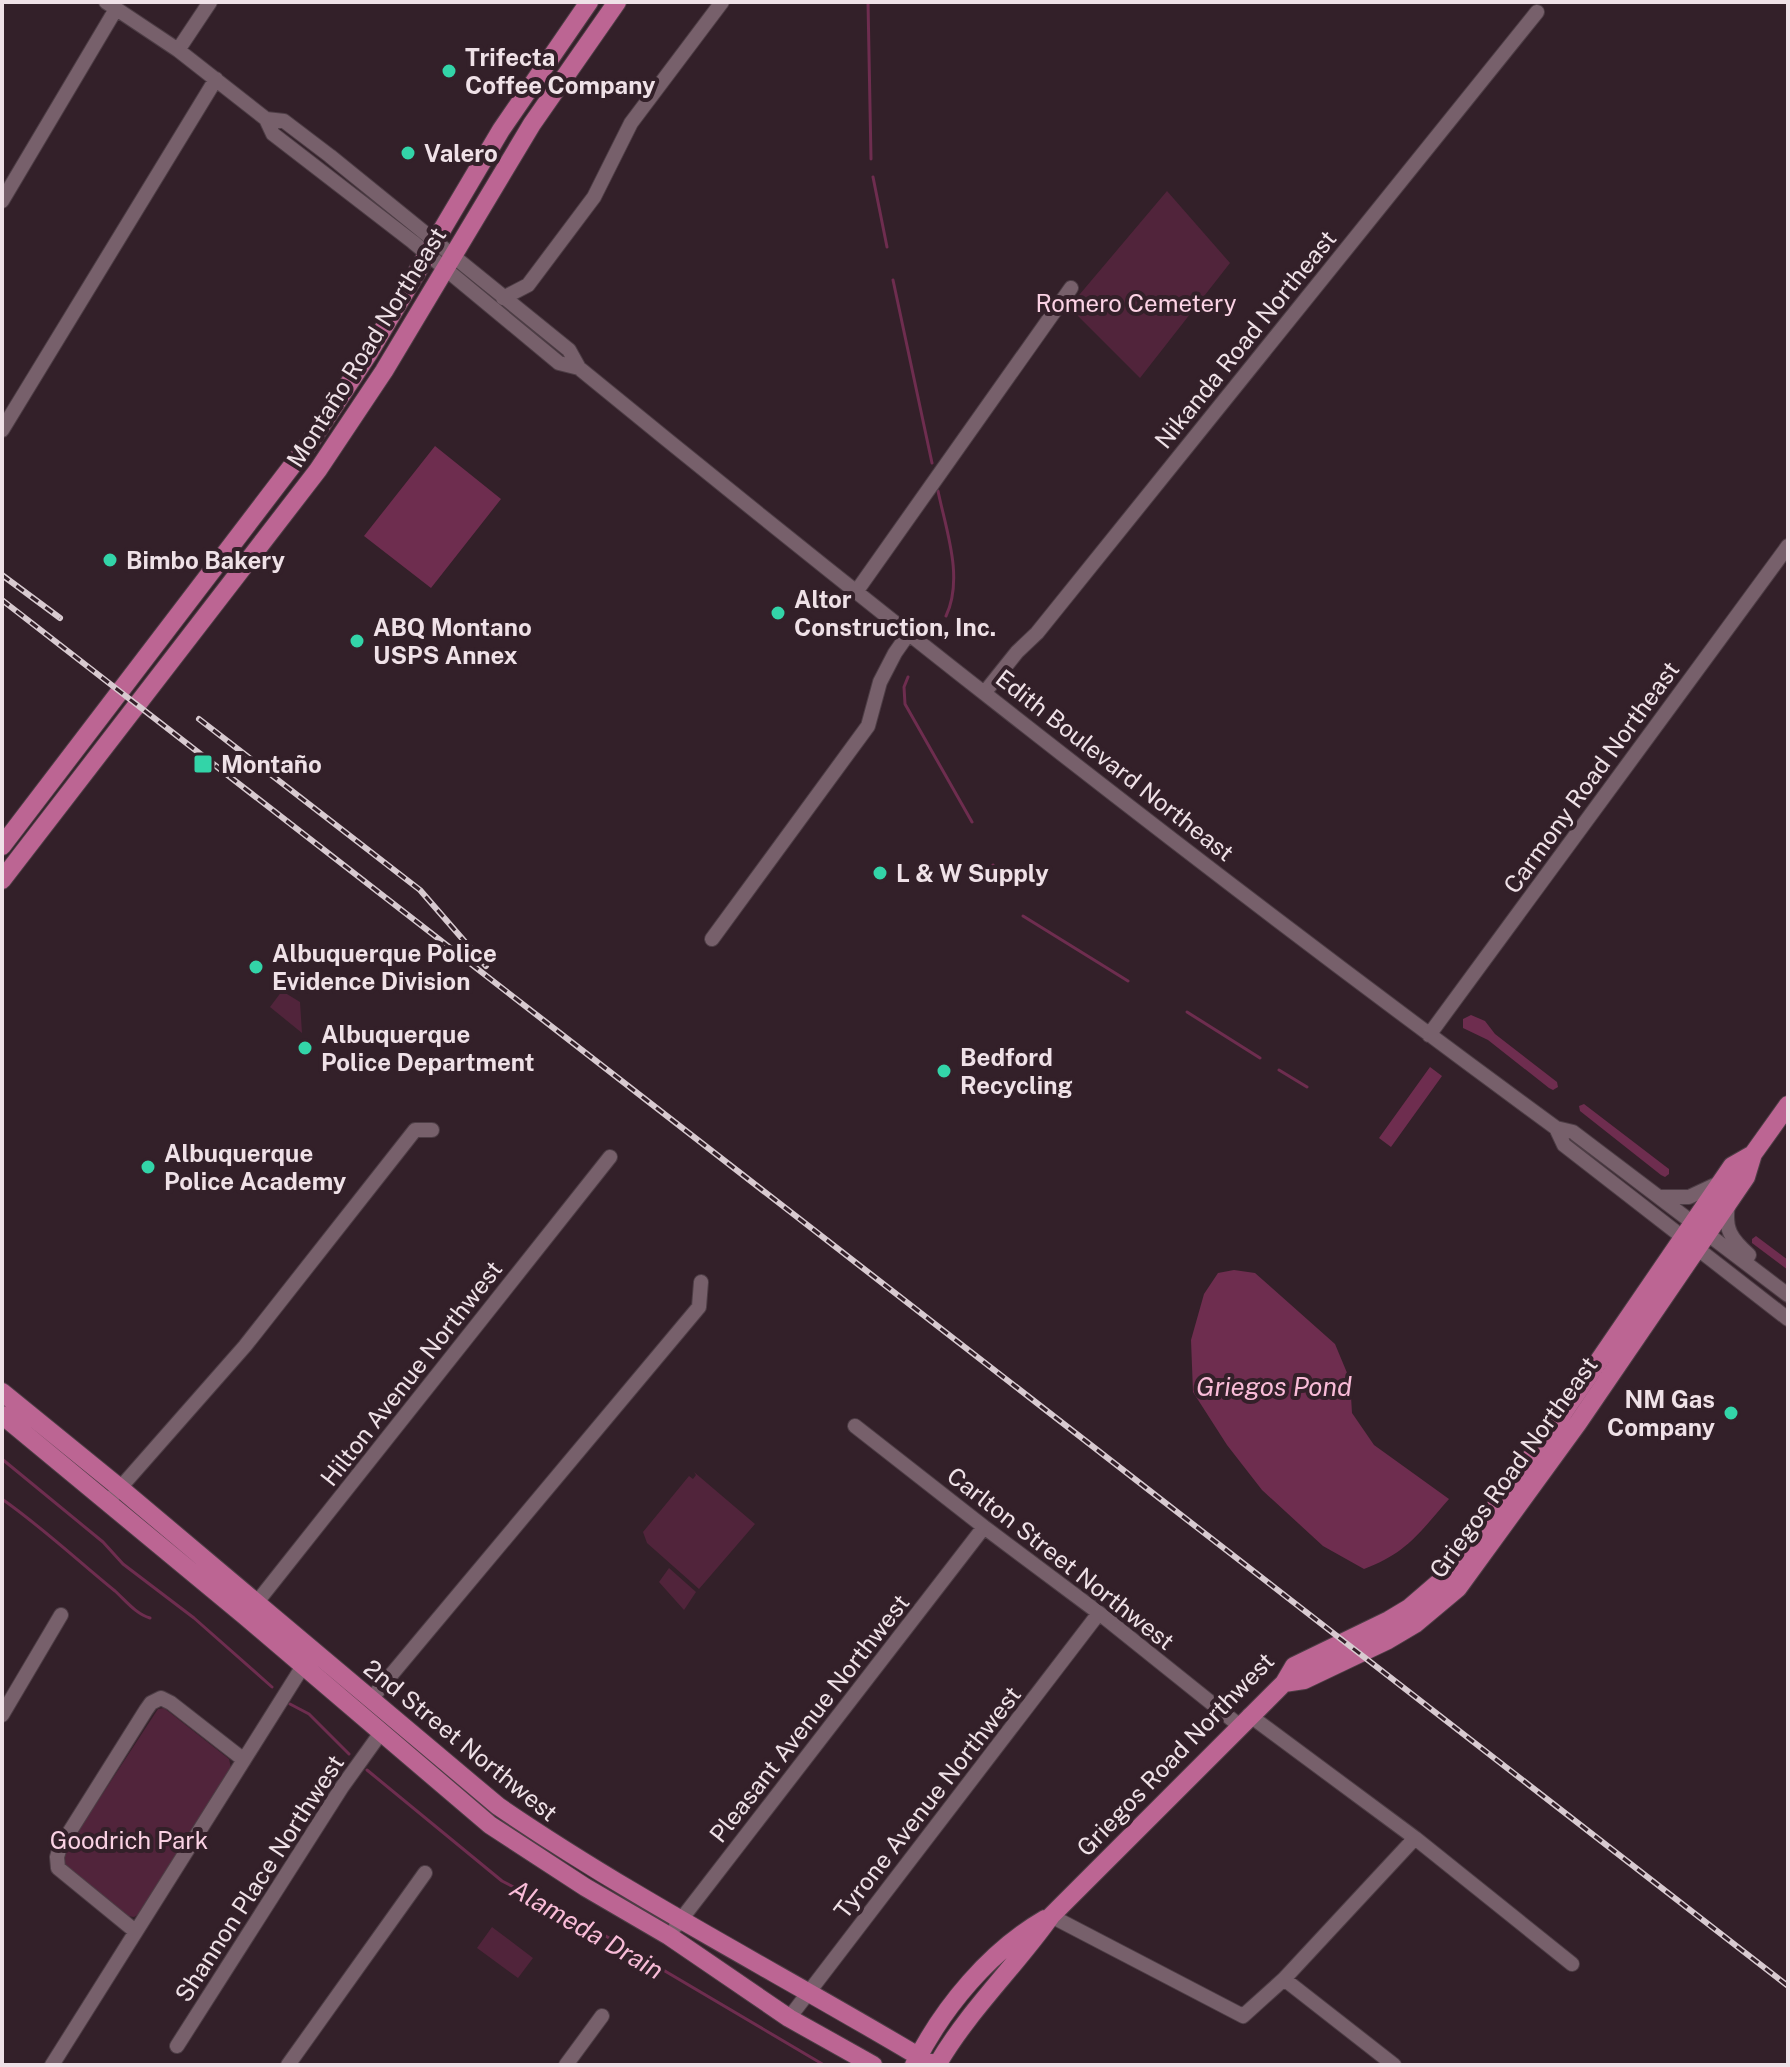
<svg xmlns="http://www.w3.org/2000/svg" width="1790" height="2067" font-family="'Public Sans',sans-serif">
<rect width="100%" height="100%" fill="#332029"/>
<path fill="#51243b" d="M1167 191 1230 263 1140 378 1069 307Z
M282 991 300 1002 302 1033 270 1007Z
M694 1472 755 1524 699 1589 647 1543 643 1532 689 1476 693 1479 696 1475Z
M669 1568 696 1592 684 1610 659 1582Z
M164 1708 229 1759 231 1768 141 1913 134 1917 128 1916 65 1865 64 1853 158 1709Z
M492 1927 533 1958 518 1978 477 1948Z"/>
<path fill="#6e2d4f" d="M435 446 501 499 431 588 364 536Z
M1471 1015 1485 1021 1495 1034 1557 1082 1558 1087 1553 1090 1549 1088 1488 1040 1463 1028V1019Z
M1430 1067 1442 1076 1391 1147 1379 1138Z
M1584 1104 1665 1166 1669 1169V1174L1665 1177 1661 1175 1580 1111 1579 1106Z
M1756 1236 1788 1260V1270L1752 1243V1239Z
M1234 1270 1255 1273 1335 1344 1350 1380 1352 1413 1374 1445 1449 1499C1420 1532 1407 1553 1364 1569L1323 1546 1262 1490 1227 1445 1193 1392 1191 1340 1204 1294 1218 1273Z"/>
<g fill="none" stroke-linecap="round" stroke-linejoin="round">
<path stroke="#6e2d4f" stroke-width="3" d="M868 2 871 159
M873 177 887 247
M893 280 932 463
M938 491C946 530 964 578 946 616
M908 677 904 687 905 704 972 822
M993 865 1001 880
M1023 916 1128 981
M1187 1012 1260 1058
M1279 1070 1307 1087
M2 1459 103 1542 123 1564 194 1618 272 1687
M2 1499C42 1527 78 1561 115 1591 126 1601 136 1614 150 1618
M290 1704 309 1714 349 1754
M367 1770 502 1881 587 1925 824 2065"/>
<g stroke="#4d3d45" stroke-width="16">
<path id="minor" d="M106 2 178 50 266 119 273 134 413 242 559 363 579 368
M178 50 210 2
M266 119 284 121 330 156 569 350 579 368C898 629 1223 884 1556 1128L1573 1132 1788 1295
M2 201 116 9
M503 298 528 285 594 197 631 123 722 2
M2 430 216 79
M856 592 1071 288
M985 692 1017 652 1037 633 1537 12
M712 939 868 726 880 682 895 653 909 633
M1429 1035 1788 546
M1556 1128 1564 1145 1788 1319
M1660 1197H1689L1719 1183
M1728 1205C1724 1229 1731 1239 1749 1255
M855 1426 984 1527 1099 1613 1240 1726
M113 1496 245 1346 415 1130H432
M250 1611 610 1157
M371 1699 699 1307 701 1282
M2 1715 61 1615
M1249 1715 1415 1838 1572 1964
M1051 1916 1243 2016 1284 1979 1415 1838
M676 1926 984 1527
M135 1931 58 1868 57 1857 60 1847 146 1710 151 1703 161 1698 171 1703 244 1760
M1284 1979 1394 2065
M789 2018 1099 1613
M177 2046 342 1787 380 1734
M52 2065 303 1666
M288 2065 425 1873
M566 2065 602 2016"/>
</g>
<g stroke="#4d3d45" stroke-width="20">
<path id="major" d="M2 846 311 441 369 353 501 130 589 2
M2 880 318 470 384 371 532 124 617 2
M2 1392 120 1488 498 1806C638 1902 789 1978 933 2065
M2 1415 245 1616 490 1825 585 1887 669 1936 789 2018 873 2065
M1284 1683 1304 1680 1388 1640 1415 1624 1458 1588 1578 1423 1746 1177 1753 1154 1788 1105
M914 2065C943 2007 990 1951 1045 1919
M937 2065C969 2010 1015 1967 1051 1916L1284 1683 1294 1666 1389 1620 1409 1608 1445 1577 1563 1413 1732 1166 1753 1154"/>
</g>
<use href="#minor" stroke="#77606b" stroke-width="14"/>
<use href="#major" stroke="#bc6593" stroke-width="18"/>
<g stroke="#d8cad0" stroke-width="6">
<path id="rail" d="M2 575 60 618
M2 600 1788 1986
M199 719 420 890 486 966"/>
</g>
<use href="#rail" stroke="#332029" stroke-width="3" stroke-dasharray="9" stroke-linecap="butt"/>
</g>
<g fill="#33d4a8" stroke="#332029" stroke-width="3">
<circle cx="449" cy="71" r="8"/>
<circle cx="408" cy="153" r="8"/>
<circle cx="110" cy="560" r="8"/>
<circle cx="778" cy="613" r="8"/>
<circle cx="357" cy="641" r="8"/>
<rect x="193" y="754" width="20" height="20" rx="4"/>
<circle cx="880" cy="873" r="8"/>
<circle cx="256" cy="967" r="8"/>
<circle cx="305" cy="1048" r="8"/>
<circle cx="944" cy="1071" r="8"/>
<circle cx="148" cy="1167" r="8"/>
<circle cx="1731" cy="1413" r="8"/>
</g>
<g text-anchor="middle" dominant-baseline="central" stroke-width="8" stroke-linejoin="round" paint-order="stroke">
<g font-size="24" font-weight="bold" fill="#efe1e7" stroke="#332029" text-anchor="start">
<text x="465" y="57">Trifecta<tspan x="465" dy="28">Coffee Company</tspan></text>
<text x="424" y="153">Valero</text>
<text x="126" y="560">Bimbo Bakery</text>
<text x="794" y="599">Altor<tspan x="794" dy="28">Construction, Inc.</tspan></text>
<text x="373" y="627">ABQ Montano<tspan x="373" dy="28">USPS Annex</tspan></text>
<text x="221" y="764">Montaño</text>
<text x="896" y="873">L &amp; W Supply</text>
<text x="272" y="953">Albuquerque Police<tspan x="272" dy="28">Evidence Division</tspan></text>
<text x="321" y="1034">Albuquerque<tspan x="321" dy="28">Police Department</tspan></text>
<text x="960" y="1057">Bedford<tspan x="960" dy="28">Recycling</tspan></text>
<text x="164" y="1153">Albuquerque<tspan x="164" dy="28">Police Academy</tspan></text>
<text x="1715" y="1399" text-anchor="end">NM Gas<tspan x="1715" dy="28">Company</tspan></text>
</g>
<g font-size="24" fill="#fbd2e4" stroke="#332029">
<text x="1136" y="303">Romero Cemetery</text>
<text x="129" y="1840">Goodrich Park</text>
</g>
<g font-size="24" fill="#efe1e7" stroke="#332029">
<text transform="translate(1245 339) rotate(-51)">Nikanda Road Northeast</text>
<text transform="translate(366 347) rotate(-58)">Montaño Road Northeast</text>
<text transform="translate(1115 765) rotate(38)">Edith Boulevard Northeast</text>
<text transform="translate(1591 777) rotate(-54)">Carmony Road Northeast</text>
<text transform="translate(411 1373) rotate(-52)">Hilton Avenue Northwest</text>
<text transform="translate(1513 1467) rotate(-54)">Griegos Road Northeast</text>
<text transform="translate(1061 1558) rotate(38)">Carlton Street Northwest</text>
<text transform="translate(809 1718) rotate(-52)">Pleasant Avenue Northwest</text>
<text transform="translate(461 1740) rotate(39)">2nd Street Northwest</text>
<text transform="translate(1175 1754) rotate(-46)">Griegos Road Northwest</text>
<text transform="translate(927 1802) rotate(-52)">Tyrone Avenue Northwest</text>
<text transform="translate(259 1878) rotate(-57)">Shannon Place Northwest</text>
</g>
<g font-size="26" font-style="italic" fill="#f9bcd8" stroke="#332029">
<text x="1274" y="1386">Griegos Pond</text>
<text transform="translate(587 1929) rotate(30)">Alameda Drain</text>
</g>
</g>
<rect width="1790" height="2067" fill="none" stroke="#efe1e7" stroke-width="8"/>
</svg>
